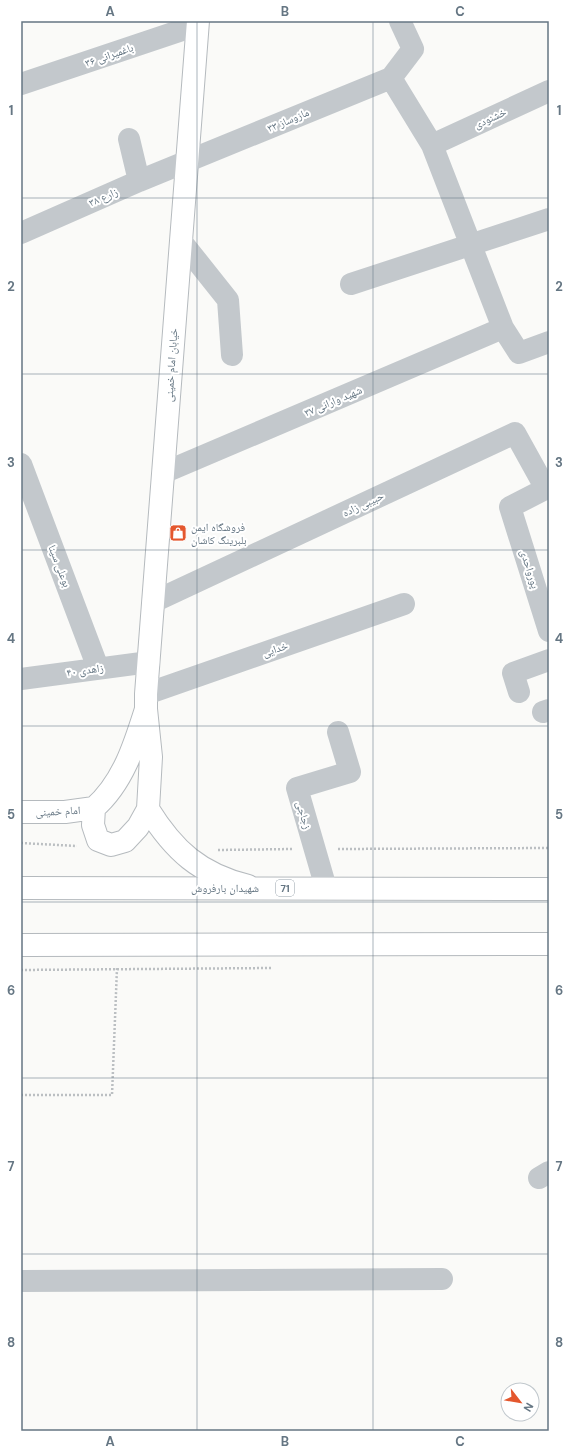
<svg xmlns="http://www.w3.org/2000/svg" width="570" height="1452" font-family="'DM Sans','Noto Naskh Arabic',sans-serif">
<rect width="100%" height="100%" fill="#fafaf8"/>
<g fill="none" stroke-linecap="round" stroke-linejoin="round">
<g stroke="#b5babe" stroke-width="24">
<path id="major" d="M146 709C135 744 123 783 94 808L93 825 98 840 111 845 125 841 138 827 148 809 151 757 146 709V694L198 21
M148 809C174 851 200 874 248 886
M21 812H65L94 808"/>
</g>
<g stroke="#b4b9bd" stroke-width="24">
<path id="highway" d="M21 888 549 889
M21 945 549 944"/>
</g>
<path stroke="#bbbfc2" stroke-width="2.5" stroke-dasharray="2 2" stroke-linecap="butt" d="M21 843 77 846
M338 849 549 848
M218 850 293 849
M21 970 271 968
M21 1095H112L117 968"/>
<path stroke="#c3c8cc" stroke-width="22" d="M391 78 432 145 503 328 519 353 549 342
M21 84 197 25
M129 139 139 181
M432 145 549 91
M21 233 139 181 391 78 413 49 400 21
M181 241 228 300 232 355
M351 284 549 219
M21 464 98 668
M163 473 503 328
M549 487 510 507 549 631
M153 602 515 433 546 489
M21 679 149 662
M519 692 513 673 549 660
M146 694 404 604
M543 712 549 710
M326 888 297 788 350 772 338 732
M539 1178 549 1172
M21 1281 442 1279"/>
<use href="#major" stroke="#fff" stroke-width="22"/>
<use href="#highway" stroke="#fff" stroke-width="22"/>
</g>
<path fill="none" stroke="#657683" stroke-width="1" stroke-opacity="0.55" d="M197 21V1431M373 21V1431M21 198H549M21 374H549M21 550H549M21 726H549M21 902H549M21 1078H549M21 1254H549"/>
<defs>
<g id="shop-square" transform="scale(0.9)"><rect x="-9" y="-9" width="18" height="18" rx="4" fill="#e4572e" stroke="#fff"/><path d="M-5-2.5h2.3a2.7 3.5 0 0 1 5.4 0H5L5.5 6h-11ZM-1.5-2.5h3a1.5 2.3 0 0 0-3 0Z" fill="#fff"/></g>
</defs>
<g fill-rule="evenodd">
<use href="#shop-square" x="178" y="533"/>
</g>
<g text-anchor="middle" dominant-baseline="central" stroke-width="4" stroke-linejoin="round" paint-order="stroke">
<rect fill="#fff" stroke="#939fa8" stroke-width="1" x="276" y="880" width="18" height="16" rx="3"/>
<g font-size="10" font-weight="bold" fill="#657683">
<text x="285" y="888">71</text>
</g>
<g font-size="11" fill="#657683" stroke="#fff">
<text transform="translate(109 55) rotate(-19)">باغمیرانی ۳۶</text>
<text transform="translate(490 118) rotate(-25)">خشنودی</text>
<text transform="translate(288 120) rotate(-23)">مازوساز ۳۳</text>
<text transform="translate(103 197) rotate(-24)">زارع ۳۸</text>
<text transform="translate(171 365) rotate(-86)">خیابان امام خمینی</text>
<text transform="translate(333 401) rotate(-23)">شهید وارانی ۳۷</text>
<text transform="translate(363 504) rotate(-25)">حبیبی زاده</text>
<text transform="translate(60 566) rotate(69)">بوعلی سینا</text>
<text transform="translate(530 569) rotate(73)">پورواحدی</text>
<text transform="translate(275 649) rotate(-19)">خدایی</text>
<text transform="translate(85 670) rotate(-8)">زاهدی ۴۰</text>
<text transform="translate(58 811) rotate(-3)">امام خمینی</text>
<text transform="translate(304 815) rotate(74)">زجاجی</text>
<text x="225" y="888">شهیدان بارفروش</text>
</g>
<g font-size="11" fill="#657683" stroke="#fff" text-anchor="start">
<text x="191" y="527">فروشگاه ایمن<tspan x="191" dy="13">بلبرینگ کاشان</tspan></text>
</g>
</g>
<rect width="570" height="1452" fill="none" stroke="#ffffff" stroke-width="44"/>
<g transform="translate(520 1402) rotate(121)"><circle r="19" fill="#ffffff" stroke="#c1c8cd"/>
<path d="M0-3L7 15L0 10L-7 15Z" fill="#e4572e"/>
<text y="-6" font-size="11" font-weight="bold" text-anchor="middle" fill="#657683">N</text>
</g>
<rect x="22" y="22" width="526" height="1408" fill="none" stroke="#657683" stroke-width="1.5"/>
<g font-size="13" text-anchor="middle" font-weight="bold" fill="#657683">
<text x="110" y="16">A</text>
<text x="285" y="16">B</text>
<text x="460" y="16">C</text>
<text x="11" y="115">1</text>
<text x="559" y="115">1</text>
<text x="11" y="291">2</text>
<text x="559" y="291">2</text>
<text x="11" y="467">3</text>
<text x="559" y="467">3</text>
<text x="11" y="643">4</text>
<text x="559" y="643">4</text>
<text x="11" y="819">5</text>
<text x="559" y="819">5</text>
<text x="11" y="995">6</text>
<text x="559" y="995">6</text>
<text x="11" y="1171">7</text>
<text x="559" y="1171">7</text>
<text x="11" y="1347">8</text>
<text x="559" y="1347">8</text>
<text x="110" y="1446">A</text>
<text x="285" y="1446">B</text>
<text x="460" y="1446">C</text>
</g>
</svg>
